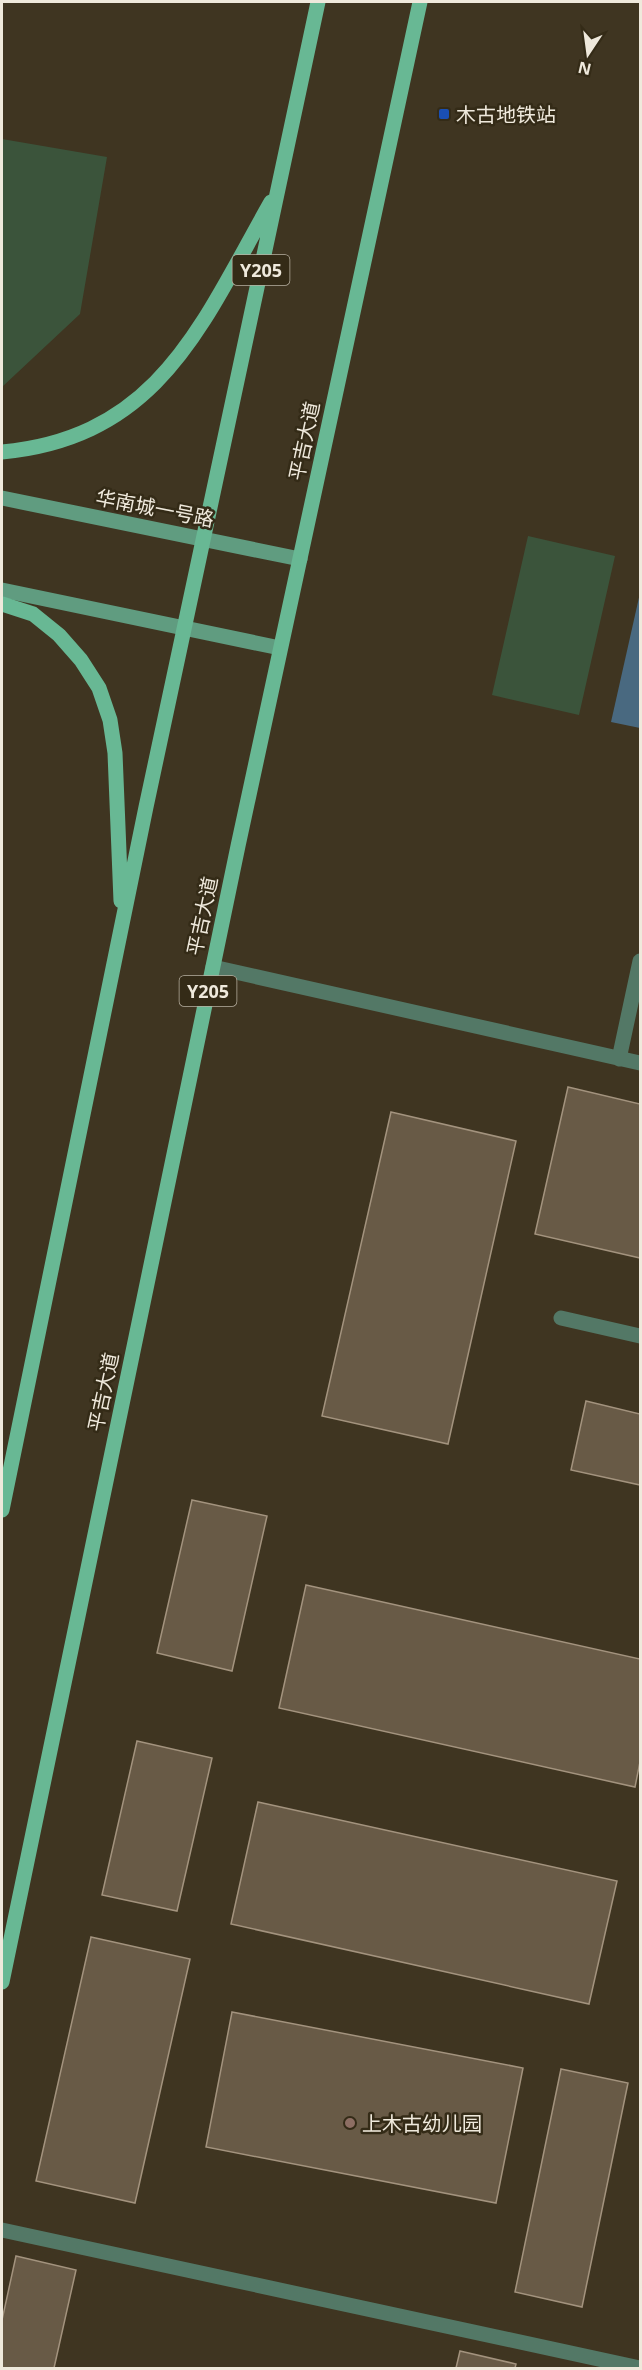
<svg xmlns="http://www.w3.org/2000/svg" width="642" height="2370" font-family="'Noto Sans','Noto Sans SC',sans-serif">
<rect width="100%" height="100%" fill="#3f3521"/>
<path fill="#3b543b" d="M2 139 107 157 80 314 2 387Z
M528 536 615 556 579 715 492 695Z"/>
<path fill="#496980" d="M640 593V728L611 722Z"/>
<path fill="#685a46" stroke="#a3937e" stroke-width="1.5" d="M568 1087 640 1104V1258L535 1234Z
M391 1112 516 1141 448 1444 322 1416Z
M586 1401 640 1414V1485L571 1470Z
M192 1500 267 1516 232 1671 157 1653Z
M306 1585 640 1659V1762L635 1787 279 1708Z
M137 1741 212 1758 177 1911 102 1895Z
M258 1802 617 1881 589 2004 231 1924Z
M91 1937 190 1959 135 2203 36 2181Z
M232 2012 523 2068 496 2203 206 2147Z
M561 2069 628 2083 582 2307 515 2292Z
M16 2256 76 2270 54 2368H2V2320Z
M460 2351 516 2364 515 2368H456Z"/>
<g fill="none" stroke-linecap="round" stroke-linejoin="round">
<path stroke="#537866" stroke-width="15" d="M213 967 640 1063
M619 1059 640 961
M561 1318 640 1336"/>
<path stroke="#537866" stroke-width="15" d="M2 2230 640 2368"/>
<path stroke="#609c80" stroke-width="15" d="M2 498 300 559
M2 590 280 648"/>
<path stroke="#68b894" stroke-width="15" d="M2 452C160 437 202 323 271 202
M2 604 33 614 59 635 81 660 99 688 110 720 115 753 121 901
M2 1510 146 807 318 2
M2 1982 238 846 420 2"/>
</g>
<rect fill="#1a4fb4" stroke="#342b17" stroke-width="2" x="438" y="108" width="12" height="12" rx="3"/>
<circle fill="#8d6e63" stroke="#342b17" stroke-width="2" cx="350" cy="2123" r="6"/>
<g text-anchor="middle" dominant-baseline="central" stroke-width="5" stroke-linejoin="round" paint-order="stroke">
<g fill="#342b17" stroke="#b7b0a1" stroke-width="1.5">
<rect x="232.5" y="255" width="57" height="30" rx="4.5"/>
<rect x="179.5" y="976" width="57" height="30" rx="4.5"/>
</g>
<g font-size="18" font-weight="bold" fill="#efe9dc">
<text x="261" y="270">Y205</text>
<text x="208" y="991">Y205</text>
</g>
<g font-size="20" fill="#efe9dc" stroke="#342b17" text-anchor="start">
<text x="456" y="114">木古地铁站</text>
<text x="362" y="2123">上木古幼儿园</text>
</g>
<g font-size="20" fill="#efe9dc" stroke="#342b17">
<text transform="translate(304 441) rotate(-78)">平吉大道</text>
<text transform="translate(155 508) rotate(11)">华南城一号路</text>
<text transform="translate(202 916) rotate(-78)">平吉大道</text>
<text transform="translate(103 1392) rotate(-78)">平吉大道</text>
</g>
</g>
<rect width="642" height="2370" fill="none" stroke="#efe9dc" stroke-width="6"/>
<g transform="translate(588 54) rotate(193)" stroke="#342b17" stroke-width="4.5" paint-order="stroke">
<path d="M0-4.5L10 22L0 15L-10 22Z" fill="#efe9dc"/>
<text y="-9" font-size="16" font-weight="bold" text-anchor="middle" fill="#efe9dc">N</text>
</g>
</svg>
